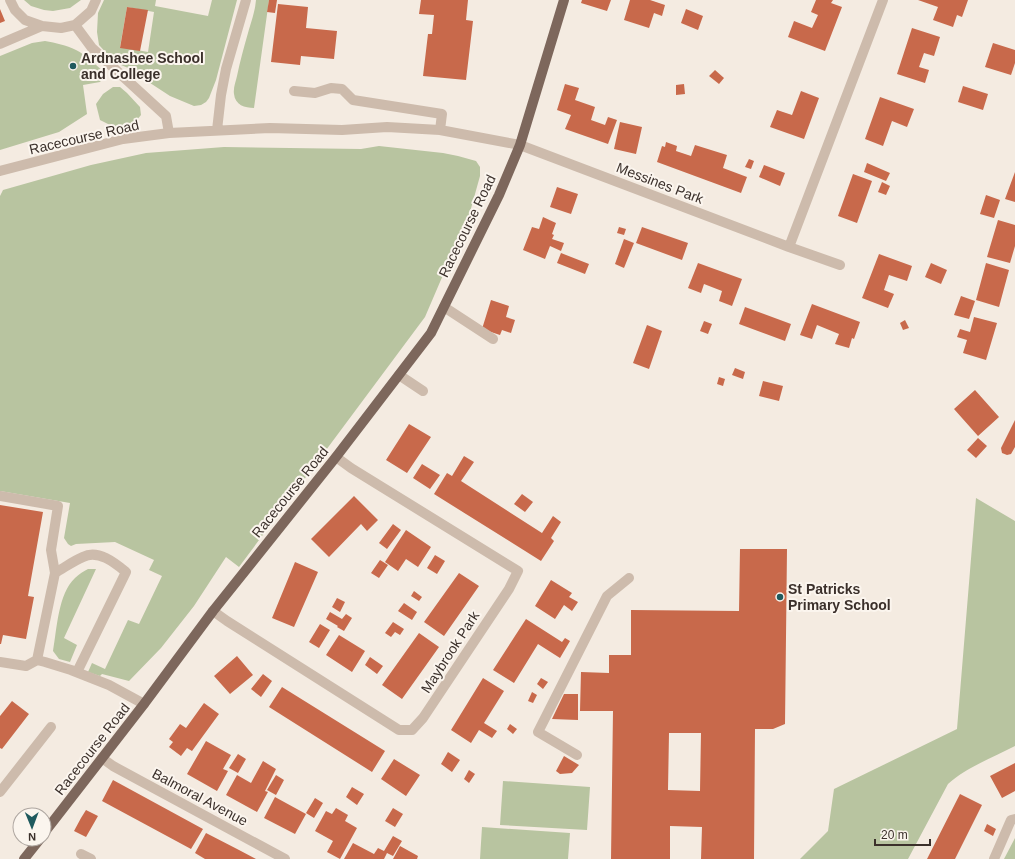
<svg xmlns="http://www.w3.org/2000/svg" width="1015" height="859" font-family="Arial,sans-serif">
<rect width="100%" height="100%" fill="#f4ebe1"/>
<path fill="#b8c4a0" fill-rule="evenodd" d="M24 0H81L70 8 53 11 44 10 31 6Z
M104 0H156L155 6 208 16 212 0H237L216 80 209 98 206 102 201 105 194 106 170 96 144 79 133 70 121 65 120 58 109 56 99 45 97 32 98 13ZM127 7 154 12 148 52 120 47Z
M256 0H269L254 108C245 108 235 105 234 94 233 88 236 81 237 76 240 61 244 47 248 33 251 22 255 12 256 0Z
M45 41C56 43 66 45 76 50 86 55 95 64 104 72V77L100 82 83 85 87 114 59 132 0 150V56L32 43Z
M113 87H120L127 93 140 107 141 115 135 122 120 130 100 120 96 104 103 94Z
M379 146 443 153 458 156 476 161 480 167V176L470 212 425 317 239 567 226 557 194 606 161 648 129 681 102 674 100 676 88 672 92 663 105 669 128 620 139 624 162 576 149 570 154 560 115 542 76 544 71 546 68 544 64 538 70 503 0 491V196L3 190 91 165 146 153 224 147 361 149Z
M976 498 1015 521V746C994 757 965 768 948 784L908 859H800L828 831 834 789 957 729Z
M88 569H96L64 638 77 645 70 662 59 659 53 651C57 629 58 594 75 578 79 574 84 571 88 569Z
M503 781 590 787 587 830 500 825Z
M482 827 570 833 568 859H480Z
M1015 838V859H1004Z"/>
<path fill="#c8694b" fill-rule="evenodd" d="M269 0H277L275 13 267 12Z
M421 0H468L466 20 473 21 466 80 423 76 428 34H432L434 15 419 14Z
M582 0H611L607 11 581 3Z
M630 0H650L665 5 662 16 654 13 649 28 624 20Z
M816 0H833L831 3 842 7 825 51 788 37 794 21 812 28 818 15 811 12Z
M918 0H968L962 17 957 15 953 27 933 20 938 7Z
M278 4 308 7 306 28 337 31 334 59 301 56 300 65 271 62Z
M127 7 148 10 140 51 120 48Z
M0 9 5 21 0 23Z
M686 9 703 16 698 30 681 23Z
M912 28 940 37 934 56 924 53 919 67 929 70 925 83 897 74Z
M993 43 1015 50V63L1011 75 985 67Z
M715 70 724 78 719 84 709 76Z
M565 84 579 88 575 100 595 107 591 120 605 125 608 117 617 120 608 144 565 129 571 115 557 110Z
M684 84 685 94 676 95V85Z
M963 86 988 94 983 110 958 102Z
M801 91 819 98 804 139 770 127 777 110 792 115Z
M880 97 914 109 907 127 892 121 883 146 865 139Z
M620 122 642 127 636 154 614 149Z
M666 142 677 146 676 151 691 156 695 145 727 155 723 168 747 177 741 193 657 162 662 146 665 147Z
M749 159 754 161 751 169 745 167Z
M867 163 890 173 886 181 864 172Z
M764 165 785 173 780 186 759 177Z
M1015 172V202L1005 199Z
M853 174 872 181 857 223 838 216Z
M882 182 890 186 886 195 878 192Z
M557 187 578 194 571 214 550 207Z
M986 195 1000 200 994 218 980 214Z
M543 217 556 223 552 234 554 235 552 239 564 243 561 251 550 246 545 259 523 250 532 227 539 229Z
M998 220 1015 225V246L1010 263 987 257Z
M619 227 626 229 624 235 617 233Z
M642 227 688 243 682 260 636 243Z
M624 239 634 243 624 268 615 264Z
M561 253 589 264 585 274 557 263Z
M879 254 912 266 907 281 889 275 884 290 894 294 888 308 862 298Z
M698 263 742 279 732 306 719 301 722 291 704 284 701 293 688 288Z
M931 263 947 270 941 284 925 277Z
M986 263 1009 270 999 307 976 300Z
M961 296 975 301 969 319 954 315Z
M491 300 509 306 506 317 515 320 511 333 502 330 500 335 482 329Z
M812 304 860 322 854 339 852 338 849 348 835 344 839 334 817 325 812 339 800 335Z
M745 307 791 324 785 341 739 324Z
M974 317 997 323 986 360 963 353 967 340 957 337 960 329 970 332Z
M905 320 909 328 903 330 900 323Z
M704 321 712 324 708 334 700 331Z
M647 325 662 331 649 369 633 363Z
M735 368 745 372 743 379 732 375Z
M719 377 725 379 723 386 717 384Z
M763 381 783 386 779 401 759 396Z
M975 390 999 417 978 436 954 409Z
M1015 420V447L1011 454 1007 455 1002 453 1001 448Z
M409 424 431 437 407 473 386 460Z
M978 438 987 446 976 458 967 450Z
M464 456 474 462 461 481 542 533 553 516 561 522 551 538 554 541 541 561 434 494 447 473 452 476Z
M422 464 440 475 430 489 413 478Z
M522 494 533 502 525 512 514 504Z
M354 496 378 520 367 531 361 524 329 557 311 539Z
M0 505 43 512 28 596 34 597 26 639 3 635 1 644H0Z
M393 524 401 530 387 549 379 543Z
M406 530 431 547 418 567 406 559 398 571 385 562Z
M740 549H787L785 724 773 729H755L754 859H701L702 827 670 826V859H611L613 711H580L581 672 609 673V655H631V610L739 611ZM669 733H701L700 791 668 790Z
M435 555 445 561 437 574 427 568Z
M380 560 388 565 379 578 371 573Z
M295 562 318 572 294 627 272 618Z
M459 573 479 586 444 636 424 622Z
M551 580 572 593 569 597 578 602 572 611 564 605 555 619 535 606Z
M414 591 422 597 419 601 411 596Z
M337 598 345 602 340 612 332 607Z
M404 603 417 612 412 620 398 611Z
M330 612 342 619 346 614 352 618 344 631 337 627 338 626 326 619Z
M526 619 562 642 565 638 570 641 560 658 538 644 514 683 493 670Z
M393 622 404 629 400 635 395 632 391 637 385 633Z
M320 624 330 630 319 648 309 642Z
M419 633 439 647 402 699 382 685Z
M339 635 365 651 352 672 326 655Z
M237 656 253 675 230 694 214 676Z
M370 657 383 666 377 674 365 665Z
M263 674 272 681 261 697 251 689Z
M483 678 504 691 484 723 497 731 492 738 479 730 471 743 451 730Z
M541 678 548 682 543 689 537 684Z
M282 687 385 751 372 772 269 707Z
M532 692 537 695 533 703 528 701Z
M564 694H578V720L552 719Z
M12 701 29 714 2 749 0 748V716Z
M204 703 219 714 192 751 187 748 181 756 169 747 173 742 169 739 180 724 186 728Z
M510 724 517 729 513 734 507 729Z
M206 741 231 755 223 769 228 771 217 791 187 774Z
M448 752 460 760 452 772 441 764Z
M238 754 246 759 238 773 229 768Z
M564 756 579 765 572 773 560 774 556 771Z
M394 759 420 775 406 796 381 779Z
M263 761 276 769 265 791 268 792 257 812 226 795 237 775 251 783Z
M1015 763V791L1002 798 990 776Z
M469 770 475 774 469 783 464 779Z
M276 775 284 780 276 795 267 790Z
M113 780 203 829 191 849 102 801Z
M352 787 364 794 357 805 346 797Z
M960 794 982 805 955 859H927Z
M275 797 306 814 295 834 264 818Z
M315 798 323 803 314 818 306 813Z
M336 808 348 815 345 821 357 828 340 859 327 852 333 841 315 831 326 811 332 814Z
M393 808 403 814 395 827 385 821Z
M86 810 98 816 86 837 74 831 81 818Z
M987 824 996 829 993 836 984 831Z
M206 833 239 850 256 859H205L195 853Z
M393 836 402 841 393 856 387 853 384 859H344L353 843 374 854 378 848 384 851Z
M400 846 418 856 417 859H393Z"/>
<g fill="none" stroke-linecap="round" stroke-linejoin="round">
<path stroke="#cdbbac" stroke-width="10" d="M10 0 15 10 25 20 42 26 61 28 75 25 91 11 96 0
M75 25 92 48 166 116 169 133
M0 44 42 26
M294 91 315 93 331 88 342 89 353 100 442 114 440 130
M217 130 221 95 226 69 246 0
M0 171 123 139 169 133 270 128 342 130 387 127 440 130 520 145 789 247 883 0
M789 247 840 265
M444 307 493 339
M399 375 423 391
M0 496 58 506 51 550 55 573
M213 611 227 621 399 730H412L423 718 509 589 518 571 351 468 336 457
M37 660 55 573C64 568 73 561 83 557 98 549 115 563 126 572L77 672
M0 662 26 666 37 660 45 662 71 670 109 685 144 704
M577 755 538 732 607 596 629 578
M102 758 113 766 285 859
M0 792 51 727
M81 854 91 859
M994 859 1011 820 1015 819"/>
<path stroke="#7d675c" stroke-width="10" d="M44 833 144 704 213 611 336 457 431 333 499 195 520 145 564 0
M24 859 40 839"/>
</g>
<g fill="#1f5a5e" stroke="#fbf5ee" stroke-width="1.5">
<circle cx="73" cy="66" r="4"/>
<circle cx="780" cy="597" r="4"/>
</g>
<g text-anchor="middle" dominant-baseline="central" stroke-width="4" stroke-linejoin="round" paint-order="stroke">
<g font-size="14" font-weight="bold" fill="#3b302b" stroke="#fbf5ee" text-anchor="start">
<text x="81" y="58">Ardnashee School<tspan x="81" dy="16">and College</tspan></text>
<text x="788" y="589">St Patricks<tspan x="788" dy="16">Primary School</tspan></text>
</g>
<g font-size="14" fill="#3b302b" stroke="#fbf5ee">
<text transform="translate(84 137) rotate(-13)">Racecourse Road</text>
<text transform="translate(660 183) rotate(21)">Messines Park</text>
<text transform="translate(467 226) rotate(-64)">Racecourse Road</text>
<text transform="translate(290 492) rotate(-51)">Racecourse Road</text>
<text transform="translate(450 652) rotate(-57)">Maybrook Park</text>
<text transform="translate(92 749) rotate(-52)">Racecourse Road</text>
<text transform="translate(200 797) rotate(28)">Balmoral Avenue</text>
</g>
</g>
<g transform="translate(32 827) rotate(179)"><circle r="19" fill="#fbf5ee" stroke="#aea6a0"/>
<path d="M0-3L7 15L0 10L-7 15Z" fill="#1f5a5e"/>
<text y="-6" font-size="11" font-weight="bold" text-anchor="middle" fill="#3b302b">N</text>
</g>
<path d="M875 839v6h55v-6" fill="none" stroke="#3b302b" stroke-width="2"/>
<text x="881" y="839" font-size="12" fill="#3b302b" stroke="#fbf5ee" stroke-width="3" paint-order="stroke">20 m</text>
</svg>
